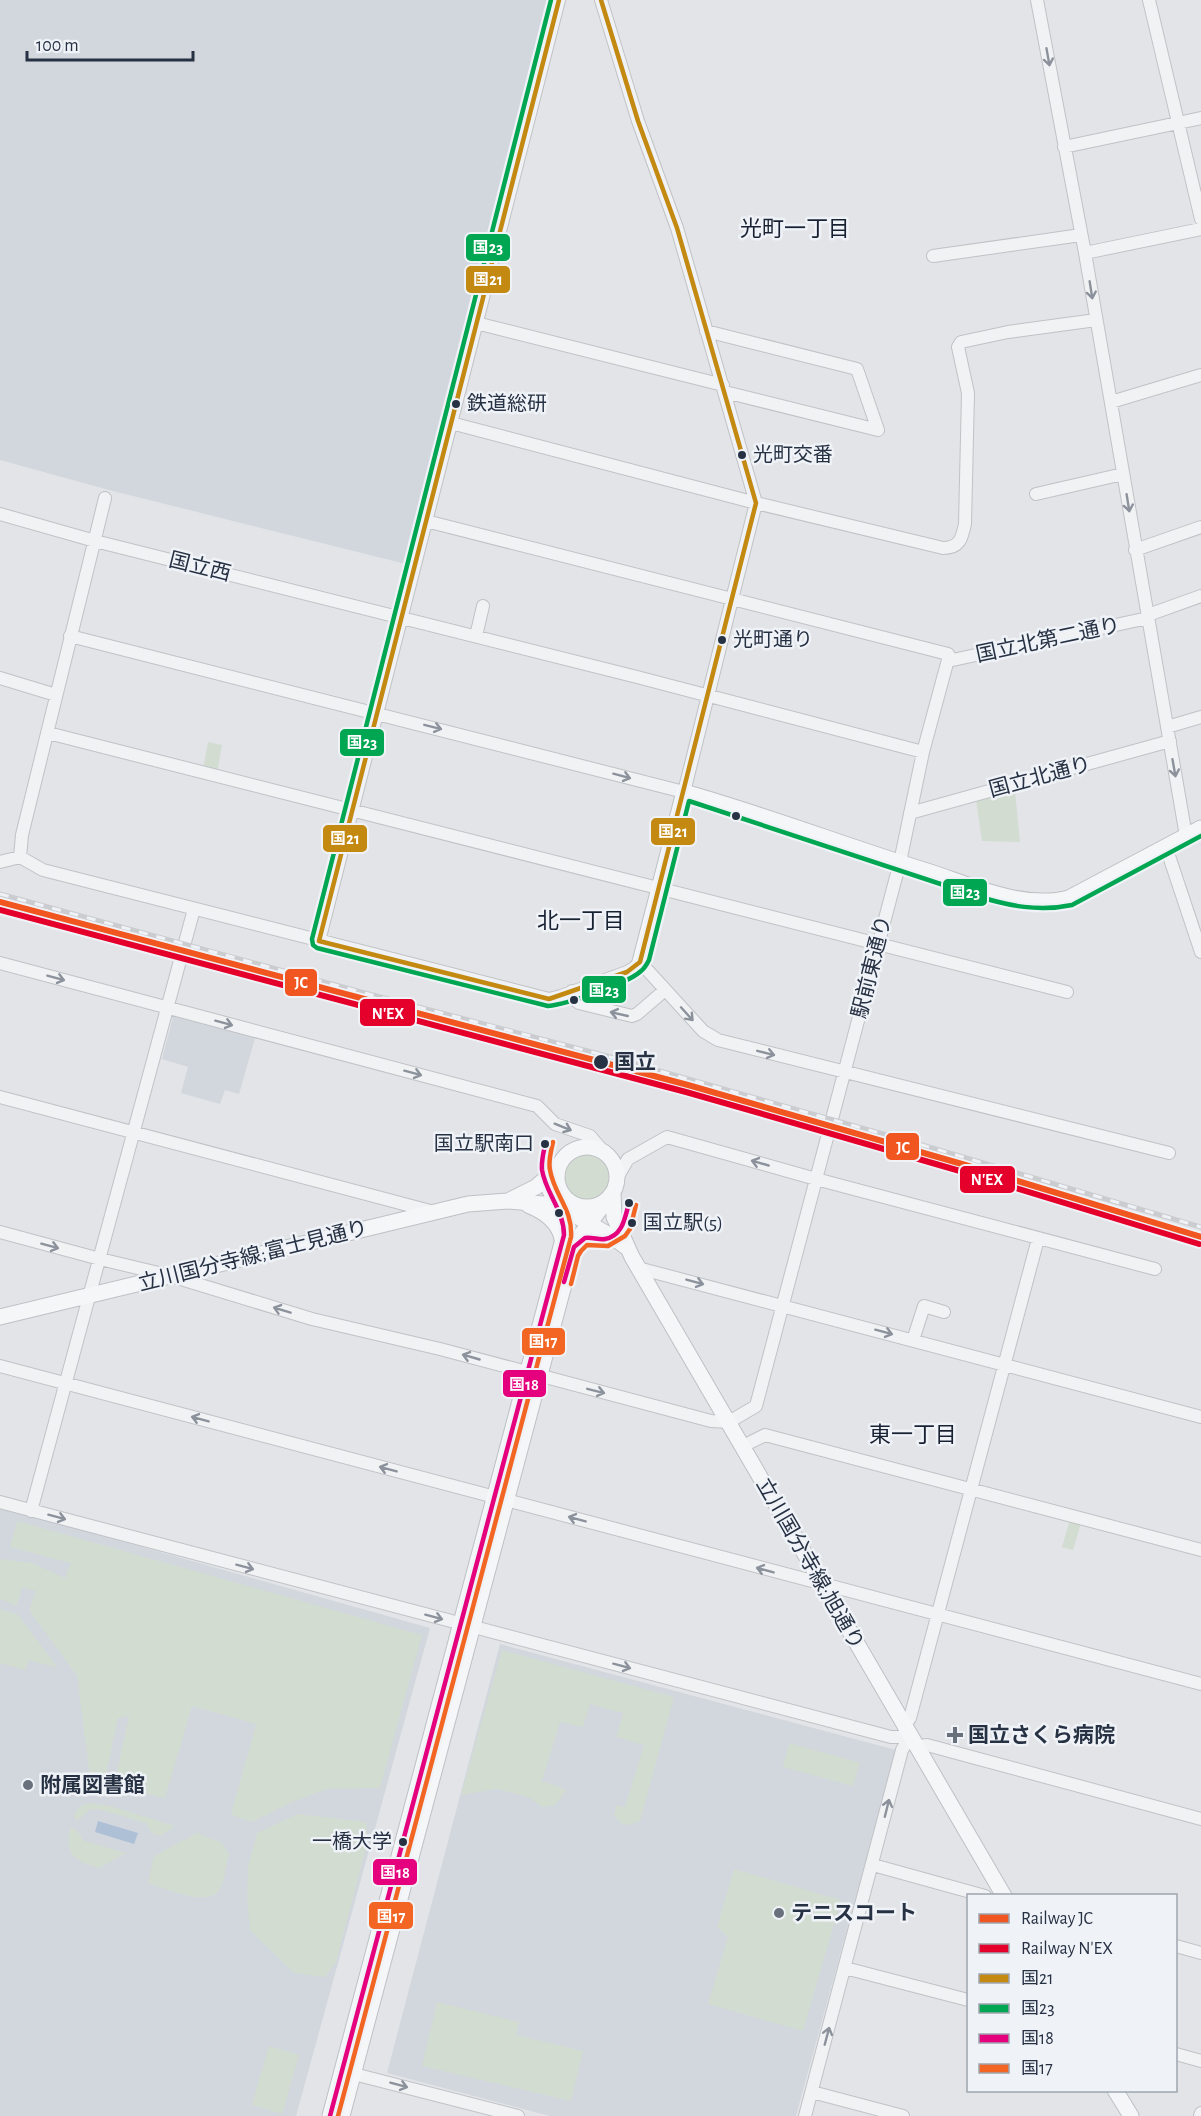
<svg xmlns="http://www.w3.org/2000/svg" width="1201" height="2116" font-family="'Alegreya Sans','Noto Sans JP',sans-serif">
<rect width="100%" height="100%" fill="#e2e4e7"/>
<path fill="#d2d7de" d="M0 0H550L406 564 109 490 0 460Z
M177 1014 256 1035 239 1094 225 1090 220 1104 181 1093 188 1067 162 1059 173 1017Z
M0 1507 430 1628 296 2116H0Z
M500 1644 896 1750 796 2116H550L387 2073Z"/>
<path fill="#d2dcd1" d="M208 742 222 745 217 773 203 770Z
M1015 791 1020 842 982 841 976 800Z
M563 1176a24 24 0 1 1 48 0a24 24 0 1 1-48 0Z
M1070 1520 1081 1523 1073 1550 1062 1547Z
M17 1521 422 1635 380 1788 327 1789 290 1803 252 1822 231 1815 256 1724 192 1706 165 1798 114 1785 129 1716 118 1718 105 1780 90 1778 77 1676 29 1610 36 1591 22 1587 17 1606 0 1599V1559L32 1563 65 1578 71 1563 10 1547Z
M0 1609 18 1615 58 1668 29 1660 25 1670 0 1663Z
M502 1650 674 1697 640 1821 629 1825 622 1824 614 1816 616 1805 625 1807 644 1745 616 1737 623 1713 590 1704 583 1727 560 1722 542 1781 567 1790 555 1805 542 1807 530 1798 497 1789 461 1795Z
M789 1743 860 1763 853 1786 783 1767Z
M89 1803 110 1806 175 1826 160 1836 152 1833 146 1823 98 1809 89 1810 78 1820 74 1818C76 1809 80 1805 89 1803Z
M298 1814 366 1822 368 1840 336 1962 325 1977 294 1973 250 1930 247 1898 248 1866 257 1833Z
M70 1828 76 1829 84 1841 126 1853 99 1868C74 1860 65 1856 70 1828Z
M197 1833 222 1843 229 1854C226 1865 225 1881 219 1890 208 1908 164 1888 148 1883L154 1856Z
M734 1869 841 1900 803 2031 708 2004 728 1937 717 1927Z
M437 2002 519 2022 516 2035 583 2051 571 2101 422 2066Z
M269 2046 299 2055 282 2114 252 2105Z"/>
<path fill="#adc0d6" d="M98 1821 138 1833 134 1844 95 1832Z"/>
<g fill="none" stroke-linecap="round" stroke-linejoin="round">
<g stroke="#c0c2c5" stroke-width="14">
<path id="minor" d="M1037 0 1085 253 1186 836
M1149 0 1201 219
M1064 147 1201 118
M1085 253 1201 229
M933 256 1081 235
M476 323 723 385
M706 331 857 369 878 430 725 392
M1111 402 1201 375
M451 423 756 503 943 548C960 548 962 538 965 524L968 393 958 347 961 342 1008 332 1096 320
M1036 494 1123 474
M0 514 95 541 637 677 923 752
M1135 550 1201 527
M1148 615 1201 596
M70 636 684 792 756 503 677 228 638 121 601 0
M476 636 483 606
M948 661 1148 618
M0 678 56 695
M1167 727 1201 717
M48 733 1067 992
M910 813 1170 741
M1166 847 1201 952
M20 857 22 835 105 498
M0 862 20 857 43 870 549 999 561 996 627 972 634 968 640 962 703 1031 718 1040 1169 1153
M319 941 559 0
M0 963 537 1106 555 1124 590 1136 603 1151
M572 991 576 1001 579 1003 632 1016 637 1014 665 990
M0 1097 434 1212
M617 1178 628 1159 667 1137 816 1179 1155 1269
M0 1232 100 1259 171 1276 312 1319 440 1349 711 1421 729 1422 756 1406 900 862 923 752 949 656 948 654 426 521
M638 1268 1201 1417
M913 1340 924 1306 944 1312
M0 1366 1201 1684
M743 1446 765 1435 1201 1550
M0 1502 891 1737H910
M31 1511 194 909
M904 1727 910 1718 1038 1239
M916 1747 927 1745 1201 1819
M873 1865 985 1896
M1176 1946 1201 1953
M845 1968 968 2000
M1176 2054 1201 2061
M346 2072 518 2116
M812 2092 903 2116
M805 2116 902 1750 910 1737
M1200 2116 1201 2113"/>
</g>
<g stroke="#bdc1c5" stroke-width="17">
<path id="major" d="M640 962 684 792C766 815 846 846 927 871 971 885 1023 910 1069 898L1201 828
M557 1177a30 30 0 1 1 60 0a30 30 0 1 1-60 0Z
M545 1180 557 1205 611 1236 626 1247
M613 1193 614 1217 632 1257 1004 1896
M510 1200 536 1187 552 1173
M528 1205C543 1211 559 1222 562 1239
M0 1317 468 1204 507 1201 580 1207
M1115 2090 1131 2116
M330 2116 562 1243 566 1225 557 1205
M342 2116 573 1251 576 1241 607 1200"/>
</g>
<use href="#minor" stroke="#f1f2f4" stroke-width="12"/>
<use href="#major" stroke="#f5f6f7" stroke-width="15"/>
<g stroke="#cacccf" stroke-width="5">
<path id="rail" d="M0 894 361 992 603 1055 922 1145 1201 1227"/>
</g>
<use href="#rail" stroke="#eff2f7" stroke-width="3" stroke-dasharray="9" stroke-linecap="butt"/>
<g stroke="#eff2f7" stroke-width="9">
<path id="bus-1" d="M559 0 319 941 549 999 627 972 640 962 756 503 677 228 638 121 601 0"/>
</g>
<g stroke="#eff2f7" stroke-width="9">
<path id="bus-2" d="M551 0 312 939 313 945 317 948 548 1006C567 1004 627 984 641 971 645 968 647 964 649 960L689 801 977 896C1009 906 1039 912 1072 905L1201 836"/>
</g>
<g stroke="#eff2f7" stroke-width="9">
<path id="bus-3" d="M564 1282 574 1247 585 1238C592 1237 599 1240 605 1239 623 1236 625 1217 629 1203
M330 2116 564 1235C564 1210 546 1194 542 1170 541 1160 544 1151 546 1141"/>
</g>
<g stroke="#eff2f7" stroke-width="9">
<path id="bus-4" d="M571 1284 578 1256 581 1251 587 1245 608 1246 625 1236 630 1229 636 1205
M338 2116 571 1237C573 1209 554 1195 550 1170 548 1161 551 1152 553 1142"/>
</g>
<use href="#bus-1" stroke="#c38911" stroke-width="4.5"/>
<use href="#bus-2" stroke="#00a651" stroke-width="4.5"/>
<use href="#bus-3" stroke="#e5007d" stroke-width="4.5"/>
<use href="#bus-4" stroke="#f26522" stroke-width="4.5"/>
<g stroke="#eff2f7" stroke-width="10">
<path id="rail-1" d="M0 902 688 1085 962 1164 1201 1237"/>
</g>
<g stroke="#eff2f7" stroke-width="10">
<path id="rail-2" d="M0 910 686 1092 960 1171 1199 1244"/>
</g>
<use href="#rail-1" stroke="#f15620" stroke-width="6"/>
<use href="#rail-2" stroke="#e4002b" stroke-width="6"/>
</g>
<defs><path id="oneway-shaft" d="M-6 0H5M1.5-3L5.5 0L1.5 3" fill="none" stroke-width="1.6" stroke-linecap="round" stroke-linejoin="round" transform="scale(1.5)"/></defs>
<g stroke="#8c929c">
<use href="#oneway-shaft" transform="translate(1048 57) rotate(80)"/>
<use href="#oneway-shaft" transform="translate(1091 290) rotate(81)"/>
<use href="#oneway-shaft" transform="translate(1128 503) rotate(81)"/>
<use href="#oneway-shaft" transform="translate(433 727) rotate(14)"/>
<use href="#oneway-shaft" transform="translate(1174 768) rotate(80)"/>
<use href="#oneway-shaft" transform="translate(622 776) rotate(15)"/>
<use href="#oneway-shaft" transform="translate(56 978) rotate(15)"/>
<use href="#oneway-shaft" transform="translate(619 1014) rotate(-167)"/>
<use href="#oneway-shaft" transform="translate(687 1014) rotate(48)"/>
<use href="#oneway-shaft" transform="translate(224 1023) rotate(15)"/>
<use href="#oneway-shaft" transform="translate(766 1053) rotate(14)"/>
<use href="#oneway-shaft" transform="translate(413 1073) rotate(15)"/>
<use href="#oneway-shaft" transform="translate(563 1127) rotate(22)"/>
<use href="#oneway-shaft" transform="translate(760 1163) rotate(-164)"/>
<use href="#oneway-shaft" transform="translate(50 1246) rotate(15)"/>
<use href="#oneway-shaft" transform="translate(695 1282) rotate(15)"/>
<use href="#oneway-shaft" transform="translate(282 1310) rotate(-163)"/>
<use href="#oneway-shaft" transform="translate(884 1332) rotate(15)"/>
<use href="#oneway-shaft" transform="translate(471 1357) rotate(-164)"/>
<use href="#oneway-shaft" transform="translate(596 1391) rotate(14)"/>
<use href="#oneway-shaft" transform="translate(200 1419) rotate(-165)"/>
<use href="#oneway-shaft" transform="translate(388 1469) rotate(-165)"/>
<use href="#oneway-shaft" transform="translate(57 1517) rotate(15)"/>
<use href="#oneway-shaft" transform="translate(577 1519) rotate(-165)"/>
<use href="#oneway-shaft" transform="translate(245 1567) rotate(15)"/>
<use href="#oneway-shaft" transform="translate(765 1570) rotate(-165)"/>
<use href="#oneway-shaft" transform="translate(434 1617) rotate(15)"/>
<use href="#oneway-shaft" transform="translate(622 1666) rotate(15)"/>
<use href="#oneway-shaft" transform="translate(887 1808) rotate(-76)"/>
<use href="#oneway-shaft" transform="translate(827 2036) rotate(-75)"/>
<use href="#oneway-shaft" transform="translate(399 2085) rotate(15)"/>
</g>
<g fill="#263143" stroke="#eff2f7" stroke-width="2">
<circle cx="456" cy="404" r="5"/>
<circle cx="742" cy="455" r="5"/>
<circle cx="722" cy="640" r="5"/>
<circle cx="736" cy="816" r="5"/>
<circle cx="574" cy="1000" r="5"/>
<circle cx="601" cy="1062" r="8"/>
<circle cx="545" cy="1144" r="5"/>
<circle cx="629" cy="1203" r="5"/>
<circle cx="559" cy="1213" r="5"/>
<circle cx="632" cy="1223" r="5"/>
<circle cx="403" cy="1842" r="5"/>
</g>
<g fill="#68707c" stroke="#eff2f7" stroke-width="2">
<path d="M952 1726h6v6h6v6h-6v6h-6v-6h-6v-6h6z"/>
<circle cx="28" cy="1785" r="6"/>
<circle cx="779" cy="1913" r="6"/>
</g>
<g text-anchor="middle" dominant-baseline="central" stroke-width="5" stroke-linejoin="round" paint-order="stroke">
<g font-size="20" fill="#263143" stroke="#eff2f7" text-anchor="start">
<text x="467" y="404">鉄道総研</text>
<text x="753" y="455">光町交番</text>
<text x="733" y="640">光町通り</text>
<text x="534" y="1144" text-anchor="end">国立駅南口</text>
<text x="643" y="1223">国立駅(5)</text>
<text x="392" y="1842" text-anchor="end">一橋大学</text>
</g>
<g font-size="21" fill="#263143" stroke="#eff2f7">
<text transform="translate(200 567) rotate(14)">国立西</text>
<text transform="translate(1048 640) rotate(-12)">国立北第二通り</text>
<text transform="translate(1040 777) rotate(-15)">国立北通り</text>
<text transform="translate(872 967) rotate(-76)">駅前東通り</text>
<text transform="translate(253 1256) rotate(-14)">立川国分寺線;富士見通り</text>
<text transform="translate(810 1564) rotate(60)">立川国分寺線;旭通り</text>
</g>
<g font-size="21" font-weight="bold" fill="#263143" stroke="#eff2f7" text-anchor="start">
<text x="614" y="1062">国立</text>
</g>
<g font-size="21" font-weight="bold" fill="#263143" stroke="#eff2f7" text-anchor="start">
<text x="968" y="1735">国立さくら病院</text>
<text x="40" y="1785">附属図書館</text>
<text x="791" y="1913">テニスコート</text>
</g>
<g font-size="22" fill="#182233" stroke="#eff2f7">
<text x="795" y="229">光町一丁目</text>
<text x="581" y="921">北一丁目</text>
<text x="913" y="1435">東一丁目</text>
</g>
</g>
<g stroke="#eff2f7" stroke-width="2">
<rect x="465" y="233" width="46" height="29" rx="6" fill="#00a651"/>
<rect x="465" y="265" width="46" height="29" rx="6" fill="#c38911"/>
<rect x="339" y="728" width="46" height="29" rx="6" fill="#00a651"/>
<rect x="650" y="817" width="46" height="29" rx="6" fill="#c38911"/>
<rect x="322" y="824" width="46" height="29" rx="6" fill="#c38911"/>
<rect x="942" y="878" width="46" height="29" rx="6" fill="#00a651"/>
<rect x="284" y="968" width="34" height="29" rx="6" fill="#f15620"/>
<rect x="581" y="975" width="46" height="29" rx="6" fill="#00a651"/>
<rect x="359" y="998" width="57" height="29" rx="6" fill="#e4002b"/>
<rect x="885" y="1132" width="35" height="29" rx="6" fill="#f15620"/>
<rect x="959" y="1165" width="57" height="29" rx="6" fill="#e4002b"/>
<rect x="521" y="1327" width="45" height="29" rx="6" fill="#f26522"/>
<rect x="502" y="1369" width="45" height="29" rx="6" fill="#e5007d"/>
<rect x="372" y="1858" width="46" height="28" rx="6" fill="#e5007d"/>
<rect x="368" y="1901" width="46" height="29" rx="6" fill="#f26522"/>
</g>
<g font-size="16" text-anchor="middle" font-weight="bold" fill="#fff">
<text x="488" y="253">国23</text>
<text x="488" y="285">国21</text>
<text x="362" y="748">国23</text>
<text x="673" y="837">国21</text>
<text x="345" y="844">国21</text>
<text x="965" y="898">国23</text>
<text x="301" y="988">JC</text>
<text x="604" y="996">国23</text>
<text x="388" y="1019">N'EX</text>
<text x="903" y="1153">JC</text>
<text x="987" y="1185">N'EX</text>
<text x="543" y="1347">国17</text>
<text x="524" y="1390">国18</text>
<text x="395" y="1878">国18</text>
<text x="391" y="1922">国17</text>
</g>
<rect x="967" y="1894" width="210" height="198" fill="#eff2f7" stroke="#9fa5af" stroke-width="1.5"/>
<rect x="979" y="1914" width="30" height="9" fill="#f15620" stroke="#9fa5af" stroke-width="1.5"/>
<text x="1021" y="1924" font-size="18" fill="#263143">Railway JC</text>
<rect x="979" y="1944" width="30" height="9" fill="#e4002b" stroke="#9fa5af" stroke-width="1.5"/>
<text x="1021" y="1954" font-size="18" fill="#263143">Railway N'EX</text>
<rect x="979" y="1974" width="30" height="9" fill="#c38911" stroke="#9fa5af" stroke-width="1.5"/>
<text x="1021" y="1984" font-size="18" fill="#263143">国21</text>
<rect x="979" y="2004" width="30" height="9" fill="#00a651" stroke="#9fa5af" stroke-width="1.5"/>
<text x="1021" y="2014" font-size="18" fill="#263143">国23</text>
<rect x="979" y="2034" width="30" height="9" fill="#e5007d" stroke="#9fa5af" stroke-width="1.5"/>
<text x="1021" y="2044" font-size="18" fill="#263143">国18</text>
<rect x="979" y="2064" width="30" height="9" fill="#f26522" stroke="#9fa5af" stroke-width="1.5"/>
<text x="1021" y="2074" font-size="18" fill="#263143">国17</text>
<path d="M27 51v9h166v-9" fill="none" stroke="#263143" stroke-width="3"/>
<text x="36" y="51" font-size="18" fill="#263143" stroke="#eff2f7" stroke-width="4.5" paint-order="stroke">100 m</text>
</svg>
